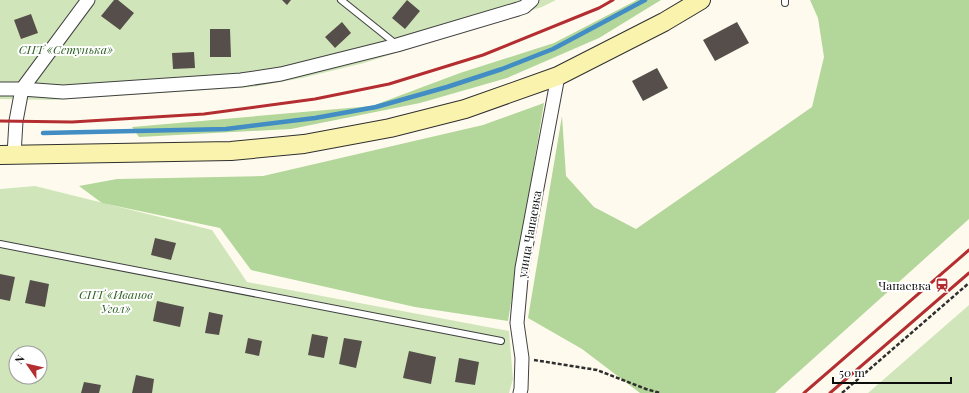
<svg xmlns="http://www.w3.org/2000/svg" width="969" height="393" font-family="'Playfair Display',serif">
<rect width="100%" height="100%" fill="#fefbee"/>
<path fill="#d0e6ba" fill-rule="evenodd" d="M0 0H556L542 7 364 63 302 78 252 87 52 100 0 99Z
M35 186 212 230 247 282 509 331 513 379 509 393H0V189ZM16 353H40V377H16Z
M969 305V393H868Z"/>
<path fill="#b3d69a" d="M637 0H661L599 38 507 78 420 103 291 129 139 137 132 127 372 106 460 73 554 43Z
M810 0H969V219L775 393H640L582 349 528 318 562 116 566 176 594 207 636 229 812 107 824 57 818 18Z
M544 103 508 321 415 307 251 270 220 228 102 203 79 186 117 179 263 176 483 125Z"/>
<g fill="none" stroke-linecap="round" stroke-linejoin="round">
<path stroke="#418dc4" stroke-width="4.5" d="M43 133 226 129 315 118 376 107 447 87 502 69 553 49 645 0"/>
</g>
<path fill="#554e4a" d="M114 0H118L134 13 120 30 101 16Z
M282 0H291L287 5Z
M407 0 420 11 405 29 392 18Z
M31 14 38 33 21 39 14 20Z
M342 22 351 33 335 48 325 37Z
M737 22 749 43 715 61 703 40Z
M210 29H230L231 57H210Z
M194 52 195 68 173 69 172 53Z
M657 68 668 88 643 101 632 81Z
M155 238 176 243 171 260 151 255Z
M0 274 15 277 10 301 0 299Z
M30 280 49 284 45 307 25 303Z
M157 301 184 307 180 327 153 321Z
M209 312 223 315 219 335 205 333Z
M312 334 328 337 324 358 308 355Z
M248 338 262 341 259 356 245 353Z
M344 338 362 341 356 368 339 364Z
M409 351 436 357 431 384 403 378Z
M459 358 479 362 475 385 455 382Z
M136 375 154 379 152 393H132Z
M84 382 101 385 99 393H81Z"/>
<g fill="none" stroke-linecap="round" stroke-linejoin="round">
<g stroke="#404040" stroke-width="8">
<path id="lane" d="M341 0 396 44
M785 3V0
M0 244 501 341"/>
</g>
<g stroke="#404040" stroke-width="15">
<path id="street" d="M0 89H22L63 92 241 80 281 74 397 45 518 9 524 7 532 0
M14 155 16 121 22 89 88 0
M520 393 521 389 522 358 517 323 522 268 558 76"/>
</g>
<g stroke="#2f2f2f" stroke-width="20">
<path id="secondary" d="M0 155 231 151 304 144 390 128 465 109 558 76 664 22 701 0"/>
</g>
<path stroke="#2f2f2f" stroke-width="2.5" stroke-dasharray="4 2" stroke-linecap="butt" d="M534 360 597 370 646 389 660 393
M842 393 969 283"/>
<use href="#lane" stroke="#fff" stroke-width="6"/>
<use href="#street" stroke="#fff" stroke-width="13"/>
<use href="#secondary" stroke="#faf3ad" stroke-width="18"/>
<path stroke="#b42e31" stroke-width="3" d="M0 121 72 122 204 114 315 99 389 84 483 55 599 8 613 0
M804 393 969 250
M830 393 969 273"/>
</g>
<defs>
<g id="station-bare" transform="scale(1.08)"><path d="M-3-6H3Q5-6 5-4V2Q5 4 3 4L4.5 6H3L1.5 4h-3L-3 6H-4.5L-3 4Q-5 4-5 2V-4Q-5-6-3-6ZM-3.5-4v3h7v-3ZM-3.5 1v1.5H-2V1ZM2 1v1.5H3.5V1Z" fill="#b42e31" stroke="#fff" stroke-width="2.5" paint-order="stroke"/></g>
</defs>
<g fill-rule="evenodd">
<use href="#station-bare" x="942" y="285"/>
</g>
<g text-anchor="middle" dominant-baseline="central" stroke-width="4" stroke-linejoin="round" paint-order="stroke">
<g font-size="12" font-style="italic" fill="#2d6021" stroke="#fff">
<text x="66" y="49">СНТ «Сетунька»</text>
<text x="116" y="294">СНТ «Иванов<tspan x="116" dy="14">Угол»</tspan></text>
</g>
<g font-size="12" fill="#0d0d0d" stroke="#fff">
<text transform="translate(529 234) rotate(-80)">улица Чапаевка</text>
</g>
<g font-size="12" fill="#0d0d0d" stroke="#fff" text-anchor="end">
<text x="931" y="285">Чапаевка</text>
</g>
</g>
<g transform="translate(28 365) rotate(304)"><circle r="19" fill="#ffffff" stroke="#9e9e9e"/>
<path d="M0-3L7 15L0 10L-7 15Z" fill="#b42e31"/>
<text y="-6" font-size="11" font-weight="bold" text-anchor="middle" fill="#0d0d0d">N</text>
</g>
<path d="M833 377v6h118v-6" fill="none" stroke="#0d0d0d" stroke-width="2"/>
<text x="839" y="377" font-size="12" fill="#0d0d0d" stroke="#ffffff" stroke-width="3" paint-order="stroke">50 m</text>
</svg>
